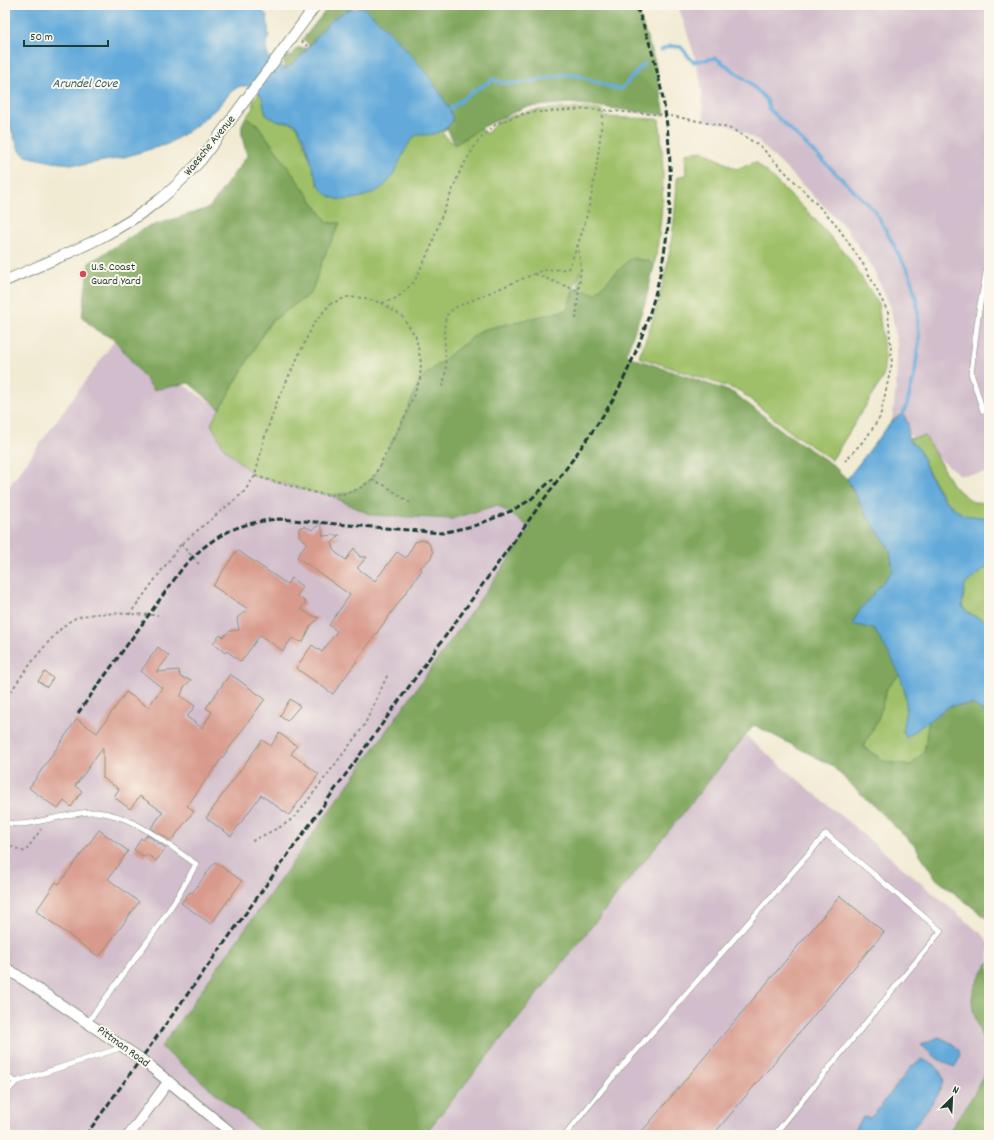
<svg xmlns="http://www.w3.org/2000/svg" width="994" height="1140" font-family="Dekko,sans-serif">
<rect width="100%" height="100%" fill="#fbf7ec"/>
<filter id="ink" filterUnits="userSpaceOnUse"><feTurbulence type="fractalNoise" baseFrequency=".025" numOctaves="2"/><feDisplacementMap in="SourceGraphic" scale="8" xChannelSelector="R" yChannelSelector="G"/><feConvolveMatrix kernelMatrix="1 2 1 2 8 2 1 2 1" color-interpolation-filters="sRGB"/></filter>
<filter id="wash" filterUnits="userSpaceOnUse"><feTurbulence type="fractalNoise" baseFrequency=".012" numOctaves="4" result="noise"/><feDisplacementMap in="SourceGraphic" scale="16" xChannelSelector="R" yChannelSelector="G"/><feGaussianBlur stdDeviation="0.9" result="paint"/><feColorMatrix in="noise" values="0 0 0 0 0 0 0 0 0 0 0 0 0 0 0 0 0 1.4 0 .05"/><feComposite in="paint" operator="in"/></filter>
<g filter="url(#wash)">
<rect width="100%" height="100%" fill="#f2ebd4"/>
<path fill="#d1bdcb" d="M678 5H989V473L960 475 892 421 896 389 897 344 891 308 872 266 846 228 758 141 735 127 704 120 701 84 694 54Z
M115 340 220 409 508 503 753 742 985 937 989 944V1135H5V492Z"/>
<path fill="#9fc068" stroke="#5f7e4e" d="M363 7 447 128 442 133 455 145 481 128 486 134C490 130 493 126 497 123 523 107 573 106 603 111L602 117 656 119 659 120C666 169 663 218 654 266L648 261 631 259 595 293 578 291 580 270 567 310 482 330 456 350 420 379 407 412 374 477 358 489 343 494 329 495 316 493 255 476 224 448 211 424 248 357 271 322 311 293 323 259 340 223H328L257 124 246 117 253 108V100L259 93 262 97 266 115 278 121 289 122 297 126 313 165 318 185 300 57 309 45 347 10Z
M703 151 736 169 756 162 813 217 848 257 878 303 885 357 883 378 832 460 789 431 740 391 639 357C663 297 675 242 677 178L686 174 685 153Z
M925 436 953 486 973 502 989 503V518L963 515 946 501 928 471 919 449 908 439Z
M989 565V623L968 613 962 606 965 585Z
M901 673 907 706 902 730 906 737 929 720 924 752 911 765 886 762 863 747 878 720 887 688Z"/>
<path fill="#7fa65c" stroke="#4f7248" d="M340 5 355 9C336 12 322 32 309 45L303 39 327 9Z
M358 5H636L655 62 665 115 570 103 525 107 481 128 455 145 447 128 453 120 450 109 363 7Z
M297 48H307L295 64 285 69 283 58 291 56Z
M246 117 257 124 328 223H340L323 259 311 293 270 322 220 409 189 383 154 390 115 340 96 330 82 317 89 263 145 228 209 208 247 156C244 142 237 129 246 117Z
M631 258 649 261 654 266 645 303 626 354 633 358 734 393 784 432 833 465 847 479 868 517 890 549 893 570 860 610 852 623 874 629 901 673 887 688 878 720 863 747 886 762 911 765 924 752 929 720 949 706 972 704 989 714V920L935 878 915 846 831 765 754 725 424 1135H265L161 1047 531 528 497 505 452 519 371 515 329 495 343 494 358 489 374 477 407 412 420 379 456 350 482 330 567 310 574 289 595 293Z
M989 962V1055C984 1041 971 1013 972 998 973 986 983 972 989 962Z
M989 1065V1135H947L974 1094Z"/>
<path fill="#63aada" stroke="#417487" d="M5 5H253L267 15 269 38 266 48 268 56 285 69C307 58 320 24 342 13 348 9 356 9 363 7 390 30 444 86 453 120 442 135 433 135 416 135 401 150 399 172 384 186 375 193 364 197 353 199 307 207 316 152 297 126 292 120 284 123 277 121 274 119 270 117 266 115L262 97 257 91 248 86H240L232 91 217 108 193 128 168 144 121 158 82 165 52 162 26 156 19 150 5 113Z
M903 413 908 424V439L919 449 929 474 944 500 963 515 989 518V565L965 585 962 606 968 613 989 623V714L972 704 949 706 906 738C899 724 907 718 906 705 905 675 889 654 874 629L852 624 860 610 893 570 890 549 868 517 847 479 892 421Z
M939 1037C954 1044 968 1050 954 1067L938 1059 921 1045Z
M922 1059 937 1067 944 1079 938 1095 908 1135H852L863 1117 870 1118 875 1113 912 1066Z"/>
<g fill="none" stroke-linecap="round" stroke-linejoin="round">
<path stroke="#63aada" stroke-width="3.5" d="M661 50 670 46 681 47 693 62 716 58 749 82 767 100 769 109 875 211 910 275 917 302 919 339 915 372 907 404 903 413
M450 109 472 92 494 79C510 90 543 78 562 75 584 72 601 88 621 89L644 64"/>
</g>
<g id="blocks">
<path fill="#d89a8c" d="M321 523 323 536 340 535 332 543 335 552 346 560 354 548 360 557H367L357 568 375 581 397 552 406 558 415 542 422 540 428 542 433 552 431 558 420 568 422 570 333 694 296 668 312 645 322 652 337 631 329 625 350 595 297 557 307 542 299 536V528L304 526 312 530Z
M237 550 287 584 291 578 303 587 297 596 306 602 301 609 310 615 319 618 311 625 303 642 298 641 292 638 283 651 260 635 241 662 227 651 225 653 213 643 220 635 223 637 230 631 239 630 237 618 248 609 213 586Z
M158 647 169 656 156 672 179 670 180 677 191 680 184 687 181 696 195 706 187 717 202 728 212 712 206 708 230 674 265 699 187 806 194 811 171 841 151 828 163 812 140 796 130 809 114 797 119 789 103 778V748L75 786 82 791 71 807 64 801 58 809 29 788 77 719 97 733 126 692 148 707 162 688 141 671Z
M45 672 53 678 47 687 38 681Z
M290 699 300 706 287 721 280 716Z
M279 733 297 746 291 754 319 774 289 815 261 795 231 836 206 818 262 740 271 746Z
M99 830 128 851 108 879 139 902 99 957 36 911 56 882 59 884Z
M147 835 166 848 156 861 147 854 145 857 134 850 141 838 143 840Z
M215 862 242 881 211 924 181 903 190 892 192 893Z
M840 896 884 932 713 1135H639Z"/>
</g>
</g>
<g filter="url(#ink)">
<use href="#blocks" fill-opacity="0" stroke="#889484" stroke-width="1"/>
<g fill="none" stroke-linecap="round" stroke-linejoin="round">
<g stroke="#889484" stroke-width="6">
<path id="lane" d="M983 411 971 373 979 310 989 257
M5 822C27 830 71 810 96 812 134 815 166 844 196 864 167 920 125 971 88 1022
M5 1076 16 1082 123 1047
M5 1094 16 1082
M565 1135 612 1078 826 834 941 931 774 1135"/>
</g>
<g stroke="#889484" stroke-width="12">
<path id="street" d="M5 281C58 257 114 237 159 200 175 188 188 174 201 160L316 5
M5 967 141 1059 234 1135
M129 1135 169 1081"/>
</g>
<path stroke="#889484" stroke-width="2" stroke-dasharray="3 3" stroke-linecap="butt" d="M301 41 308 46
M535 274 578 291
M382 303 397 298 414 282 431 247 440 220 461 169 478 141 497 123 525 113 588 109 665 115 704 122 732 129 760 146 835 223 865 267 888 312 892 363 880 417 867 437 845 461
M576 319 581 267 578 246
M443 387 446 370 444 330 446 316 454 308 543 270 568 269C592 215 597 168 603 111
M372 480 386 486 412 504
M181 544 199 564
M129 615 181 544 243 493 255 476 264 439 278 399 314 323 330 304 347 297 365 298 381 303 402 316 416 337 421 363 420 379 407 412 372 480 358 489 343 494 329 495 316 493 255 476
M5 702C13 685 59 623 76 618 99 610 133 615 158 615
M252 841 282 826 296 816 364 726 388 674
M5 844 25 852 41 829"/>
<use href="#lane" stroke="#fff" stroke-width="5"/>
<use href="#street" stroke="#fff" stroke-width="10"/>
<path stroke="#1f3d34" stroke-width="3" stroke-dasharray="6 3" stroke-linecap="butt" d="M78 713 184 566C212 536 238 522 280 519L442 533 477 525 511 511 530 500 553 479
M86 1135 573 459C591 433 610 408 623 380 682 259 685 129 636 5"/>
</g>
</g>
<circle fill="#d1495b" stroke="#fbf7ec" stroke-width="1.5" cx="83" cy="274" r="4"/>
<g text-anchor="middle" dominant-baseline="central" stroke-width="4" stroke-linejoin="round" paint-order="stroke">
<g font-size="12" fill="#1f3d34" stroke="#fbf7ec">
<text transform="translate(210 146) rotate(-51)">Waesche Avenue</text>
<text transform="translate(123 1047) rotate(36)">Pittman Road</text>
</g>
<g font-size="12" fill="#1f3d34" stroke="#fbf7ec" text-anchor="start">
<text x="91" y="267">U.S. Coast<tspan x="91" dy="14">Guard Yard</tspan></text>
</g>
<g font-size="13" font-style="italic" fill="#335e66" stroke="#fbf7ec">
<text x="85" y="84">Arundel Cove</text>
</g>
</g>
<rect width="994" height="1140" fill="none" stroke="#fbf7ec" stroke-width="20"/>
<g transform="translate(952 1098) rotate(24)" stroke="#fbf7ec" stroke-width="3" paint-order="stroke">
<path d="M0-3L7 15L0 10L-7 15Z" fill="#1f3d34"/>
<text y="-6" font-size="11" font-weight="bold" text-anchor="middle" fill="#1f3d34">N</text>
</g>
<path d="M24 40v6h84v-6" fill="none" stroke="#1f3d34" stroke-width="2"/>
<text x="30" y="40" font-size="12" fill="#1f3d34" stroke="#fbf7ec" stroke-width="3" paint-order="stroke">50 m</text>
</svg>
